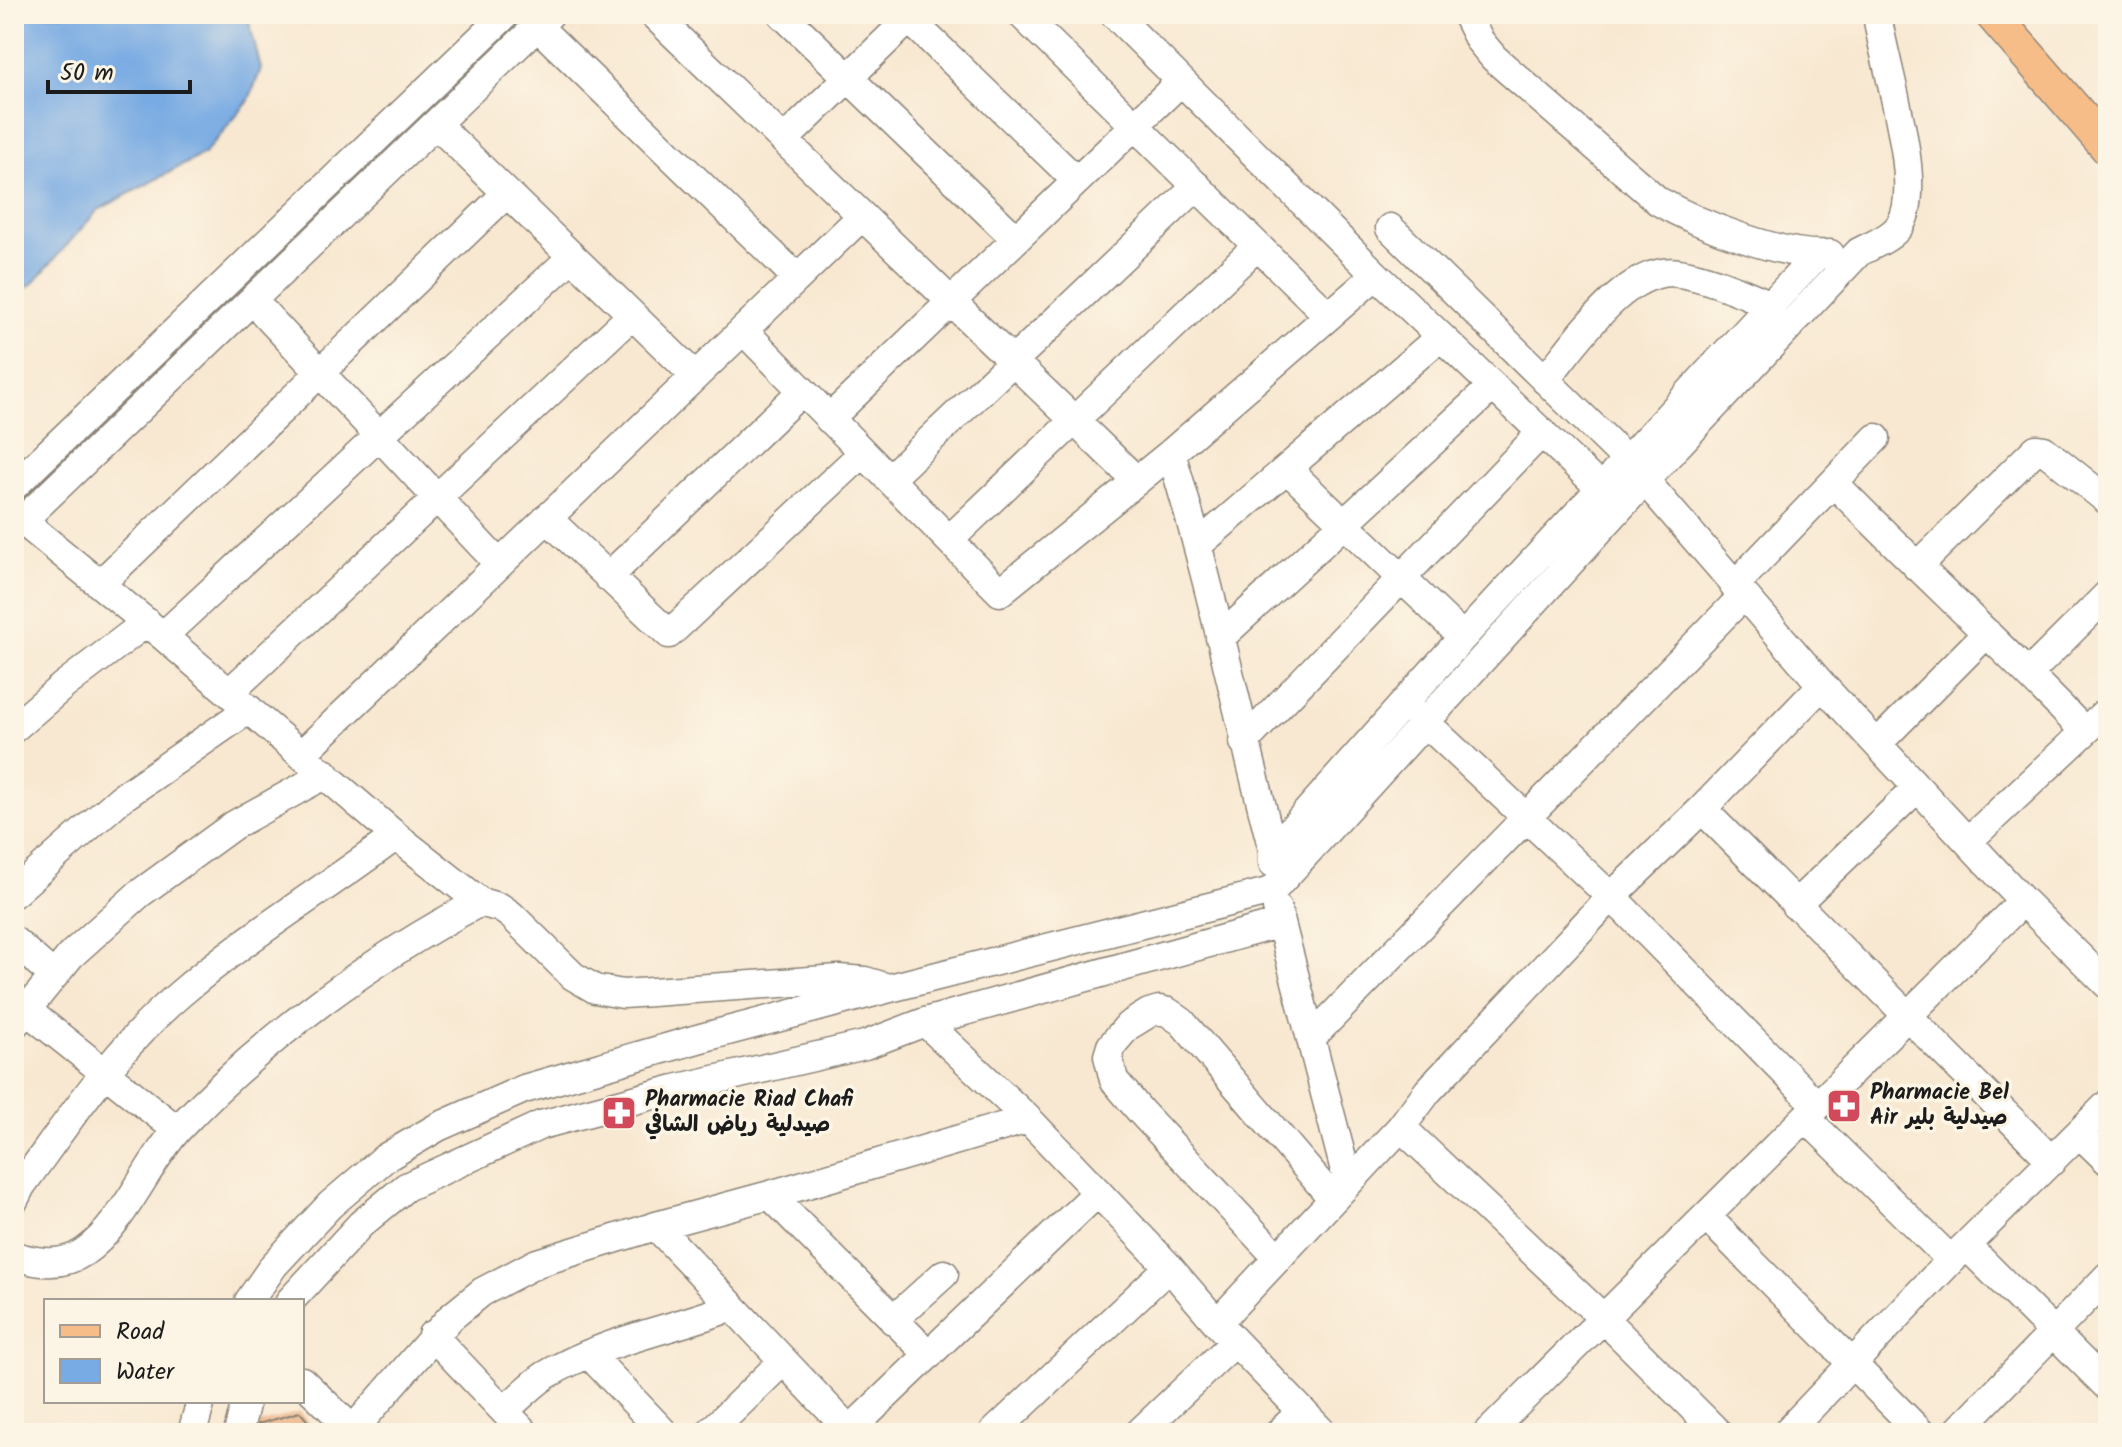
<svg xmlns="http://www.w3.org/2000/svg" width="2122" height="1447" font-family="Kalam,'Playpen Sans Arabic',sans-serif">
<rect width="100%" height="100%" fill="#fcf5e5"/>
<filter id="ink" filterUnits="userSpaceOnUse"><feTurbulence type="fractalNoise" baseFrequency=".0125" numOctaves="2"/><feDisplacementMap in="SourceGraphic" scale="16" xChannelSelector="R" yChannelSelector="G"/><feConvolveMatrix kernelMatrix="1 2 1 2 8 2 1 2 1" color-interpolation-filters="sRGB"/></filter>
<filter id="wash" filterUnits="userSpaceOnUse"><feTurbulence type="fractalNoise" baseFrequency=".006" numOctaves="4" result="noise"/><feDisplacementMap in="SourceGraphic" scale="32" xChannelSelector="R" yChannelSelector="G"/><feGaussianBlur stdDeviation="1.8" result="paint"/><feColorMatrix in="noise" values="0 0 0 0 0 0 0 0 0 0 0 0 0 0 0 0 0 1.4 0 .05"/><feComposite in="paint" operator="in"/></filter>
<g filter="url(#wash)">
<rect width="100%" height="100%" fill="#f8e8d1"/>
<path fill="#78aae3" stroke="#4a6380" stroke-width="2" d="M14 14H247L261 69 248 102 204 154 98 210 34 282 14 298Z"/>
<g id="blocks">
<path fill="#e8a776" d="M300 1412 318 1433H256L258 1424Z"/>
</g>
</g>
<g filter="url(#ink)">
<use href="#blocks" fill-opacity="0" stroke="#8a8276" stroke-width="2"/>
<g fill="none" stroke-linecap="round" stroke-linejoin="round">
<g stroke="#8a8276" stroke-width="31">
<path id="minor" d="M653 14 1137 481
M782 14 1016 239
M904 14 1077 181
M1021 14 1329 316
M1114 14 1376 275 1615 502
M1466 14 1479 40 1494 58 1658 201C1698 224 1784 258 1830 254
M537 26 797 278
M436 124 695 376
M784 140 914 14
M1390 228 1627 460 1822 685 2023 901 2108 985
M253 301 499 564
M743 330 1000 592 1171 453 1376 275
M1545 380C1575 344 1626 264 1679 273 1711 278 1742 293 1772 305
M829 419 1181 81
M1171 453C1211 583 1238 718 1273 850V863
M1287 469 1463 637
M889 479 1197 186
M1834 483C1916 567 2003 646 2084 731
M14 486 506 14
M14 514 163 636 396 836 480 902 501 908 511 915 573 976 595 989 623 994 839 979 865 981 885 987
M547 518 669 634 863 453
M22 521 550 14
M949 540 1257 246
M1199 544 1440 337
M1917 567 2036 449 2044 450 2108 501
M608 577 802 391
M100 584 507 193
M1734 586 1876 438
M163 636 572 257
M1220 638 1493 386
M2029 673 2108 594
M230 692 632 315
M1412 710 1626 911 1818 1106
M14 728 63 686 147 622
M1244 742 1542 432
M1877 744 1987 633
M302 754 862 216
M1702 809 2052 1161
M1968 841 2108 710
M1273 850 1463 637 1817 255
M14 893 120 799 249 709
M1795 905 1917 788
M1277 908 1348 1182
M14 941 54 976
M25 1009 177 1130
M925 1022 1028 1119 1169 1267 1217 1323 1323 1433
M14 1025 71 955 139 894 234 825 326 774
M1311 1038 1743 596
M1806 1118 1951 1260
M1401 1127 1605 1320 1718 1433
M2079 1133 2108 1161
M770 1195 929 1355
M14 1200 21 1186C70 1119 116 1048 180 994 247 936 325 889 396 836
M1707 1217 1921 1433
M656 1226 852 1433
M1966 1245 2108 1387
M14 1256C38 1263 62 1267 84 1252 124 1225 147 1162 180 1127 263 1039 373 958 480 902
M1278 1258 1141 1112 1114 1080 1108 1056 1111 1046 1128 1026 1149 1013 1159 1010 1168 1012 1182 1022 1333 1199
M249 1301 274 1265 330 1205 385 1158 438 1127 524 1089 701 1038 890 988 1272 891 1645 480 1859 252C1872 245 1892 238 1900 225 1926 186 1883 62 1877 14
M290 1301 361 1224 406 1187 541 1125 675 1089 865 1045 925 1022 1281 923
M893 1320 944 1274
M1217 1323 1401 1127 1428 1091 1611 897 1702 809 1822 685
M432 1335 525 1433
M589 1354 664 1433
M302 1381 356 1433
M504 1411C518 1399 531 1385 546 1375 602 1341 671 1330 731 1307
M353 1430 450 1318 482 1292 537 1263 656 1226 770 1195 1028 1119
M192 1433 201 1401
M238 1433 246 1401
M709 1433 783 1361
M847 1433 1098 1192
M993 1433 1169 1267
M1139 1433 1235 1342
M1279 1433 1302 1411
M1488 1433 2023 901
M1786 1433 1951 1260 2108 1104
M1956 1433 2108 1276"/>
</g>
<g stroke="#8a8276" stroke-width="37">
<path id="major" d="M1992 14 2108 148"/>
</g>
<use href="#minor" stroke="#fff" stroke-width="28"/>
<use href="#major" stroke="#f7bd88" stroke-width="34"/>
</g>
</g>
<defs>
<g id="pharmacy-square" transform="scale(1.8)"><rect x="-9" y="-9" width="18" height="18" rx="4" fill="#d1495b" stroke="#fcf5e5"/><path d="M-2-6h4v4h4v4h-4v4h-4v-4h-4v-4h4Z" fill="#fff"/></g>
</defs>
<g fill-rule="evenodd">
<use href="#pharmacy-square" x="1844" y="1106"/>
<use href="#pharmacy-square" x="619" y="1113"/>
</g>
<g text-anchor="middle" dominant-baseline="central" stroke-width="7" stroke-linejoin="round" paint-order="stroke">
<g font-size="22" font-weight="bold" fill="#1c1c1c" stroke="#fcf5e5" text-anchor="start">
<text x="1870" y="1093">Pharmacie Bel<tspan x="1870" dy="25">Air صيدلية بلير</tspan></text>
<text x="645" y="1100">Pharmacie Riad Chafi<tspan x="645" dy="25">صيدلية رياض الشافي</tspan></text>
</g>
</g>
<rect width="2122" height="1447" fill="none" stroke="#fcf5e5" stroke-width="48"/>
<rect x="44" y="1299" width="260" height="104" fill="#fcf5e5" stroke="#a29e95" stroke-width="2"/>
<rect x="60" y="1325" width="40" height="12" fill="#f7bd88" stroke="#a29e95" stroke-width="2"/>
<text x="116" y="1339" font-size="24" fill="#1c1c1c">Road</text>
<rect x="60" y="1359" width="40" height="24" fill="#78aae3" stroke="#a29e95" stroke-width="2"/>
<text x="116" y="1379" font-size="24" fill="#1c1c1c">Water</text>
<path d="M48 80v12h142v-12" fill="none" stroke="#1c1c1c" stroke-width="4"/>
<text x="60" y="80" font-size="24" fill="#1c1c1c" stroke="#fcf5e5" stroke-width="6" paint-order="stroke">50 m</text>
</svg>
